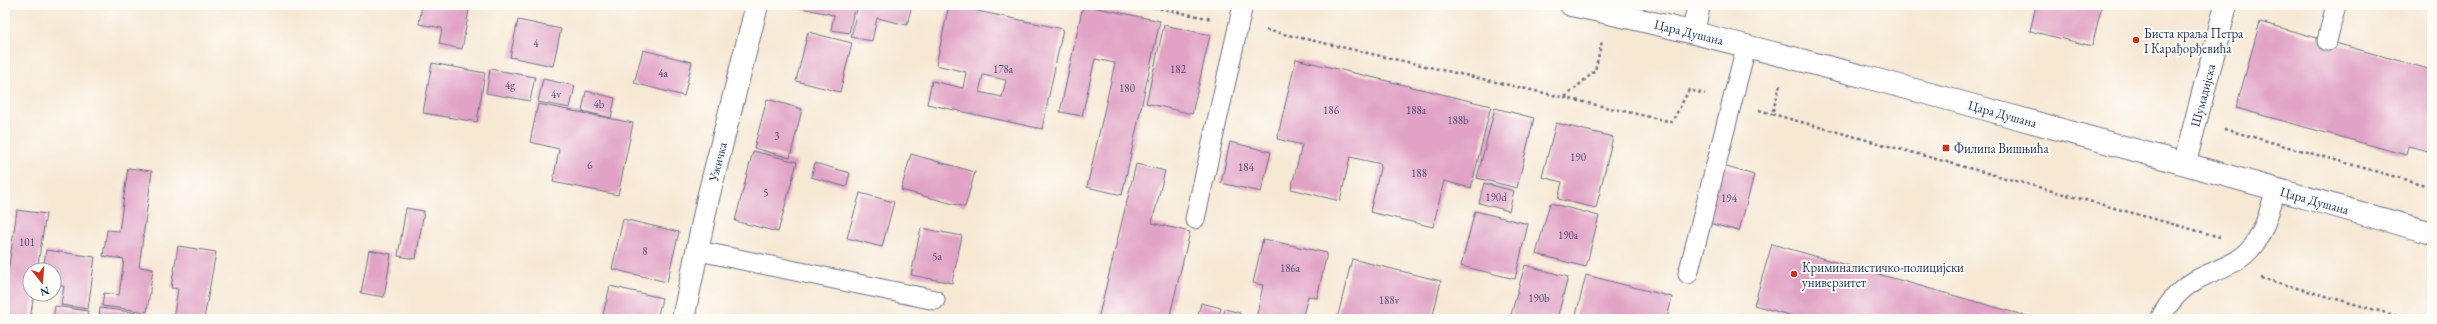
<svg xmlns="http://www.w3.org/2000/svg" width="2437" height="324" font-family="'EB Garamond',serif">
<rect width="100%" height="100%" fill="#fdfcf7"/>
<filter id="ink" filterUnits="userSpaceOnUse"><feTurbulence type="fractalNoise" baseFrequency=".025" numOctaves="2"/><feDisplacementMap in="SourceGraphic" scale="8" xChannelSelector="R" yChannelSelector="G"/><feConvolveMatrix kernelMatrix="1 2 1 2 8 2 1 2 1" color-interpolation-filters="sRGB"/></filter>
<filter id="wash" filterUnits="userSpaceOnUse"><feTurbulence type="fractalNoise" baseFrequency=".012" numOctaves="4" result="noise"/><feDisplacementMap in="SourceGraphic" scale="16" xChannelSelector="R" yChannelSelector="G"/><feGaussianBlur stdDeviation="0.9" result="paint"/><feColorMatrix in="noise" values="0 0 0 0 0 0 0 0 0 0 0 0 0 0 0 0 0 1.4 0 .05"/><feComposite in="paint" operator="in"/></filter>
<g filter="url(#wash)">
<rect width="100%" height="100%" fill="#f7e8d4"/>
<g id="blocks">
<path fill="#e1a2c5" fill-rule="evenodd" d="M422 5H470L462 49 439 44 442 28 419 24Z
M855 5 849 33 831 30 834 15 791 6Z
M858 5H912L907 25 877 18 872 41 851 37Z
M949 5 1063 29 1042 129 927 104 932 81 963 88 966 72 936 65ZM983 75 1006 80 1002 97 979 92Z
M1083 5 1160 21 1122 195 1087 187 1115 63 1095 59 1082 116 1060 112Z
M2036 5H2102L2092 46 2030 31Z
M518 20 561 29 553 66 510 57Z
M2260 22 2432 70V152L2408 146 2406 155 2236 108Z
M1164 25 1210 35 1192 114 1146 103Z
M808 32 852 43 840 92 796 81Z
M643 50 692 62 684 96 634 83Z
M1296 59 1491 106 1471 188 1444 181 1433 227 1370 212 1381 164 1350 157 1340 201 1291 189 1302 145 1277 139Z
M432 63 485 73 477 122 423 113Z
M490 69 535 77 530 101 486 93Z
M543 79 575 86 570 108 538 102Z
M586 91 615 98 611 118 582 111Z
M767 99 802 109 790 158 754 148Z
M538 104 633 123 618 195 553 182 559 149 530 142Z
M1495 108 1534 118 1517 188 1477 178Z
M1556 123 1613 137 1596 208 1558 199 1562 182 1542 177Z
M1230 142 1271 152 1261 192 1221 183Z
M753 151 797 162 778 232 735 221Z
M911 154 975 172 965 207 901 190Z
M815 163 850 173 846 187 811 177Z
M1136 164 1165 171 1152 223 1190 232 1169 319H1098Z
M1720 165 1754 175 1739 231 1705 222Z
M128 168 152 171 139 267 153 269 147 312 102 306 104 293 119 295 124 259 103 256 107 230 119 231Z
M1484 183 1514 191 1509 211 1479 203Z
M860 193 894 202 882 247 847 238Z
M1550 203 1599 216 1586 267 1536 254Z
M406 208 424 211 416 259 398 256Z
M17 210 46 214 37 270H30V294H34L30 319H5V293Z
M1475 211 1528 224 1515 279 1461 266Z
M623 219 679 232 667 282 612 269Z
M921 228 962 236 952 283 911 275Z
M1263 239 1327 253 1317 298 1308 296 1302 319H1256L1263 285 1253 283Z
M1772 244 2037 319H1803L1754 305Z
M178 246 216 252 204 319H173L178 289 171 288Z
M46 250 95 257 88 309 61 305 64 286 54 285V270H43Z
M369 250 391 254 384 297 361 293Z
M1352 259 1441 281 1432 319H1337Z
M1525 265 1568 277 1557 319 1510 318Z
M1586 275 1672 297 1667 319H1575Z
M610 286 662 298 657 319H602Z
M1201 303 1221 308 1218 319H1197Z
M55 306 88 311 86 319H53Z
M100 308 147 314V319H99Z
M1225 309 1240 313 1239 319H1222Z"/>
</g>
</g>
<g filter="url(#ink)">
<use href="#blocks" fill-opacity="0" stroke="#687087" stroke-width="1"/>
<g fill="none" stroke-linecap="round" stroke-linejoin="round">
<g stroke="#687087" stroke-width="21">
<path id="service" d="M2327 41 2336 5
M1195 219 1243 5
M699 251 935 300
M1688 274 1746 47
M2160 319C2170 299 2185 284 2206 275 2223 267 2241 262 2253 246 2265 230 2270 209 2276 189"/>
</g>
<g stroke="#687087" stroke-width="24">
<g id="minor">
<path id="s1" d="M2185 162 2226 5"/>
<path id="s2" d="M683 319 708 198 757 5"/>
</g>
</g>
<g stroke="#687087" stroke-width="24">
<path id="tertiary" d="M1693 32 1699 5"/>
</g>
<g stroke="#687087" stroke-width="24">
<g id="secondary">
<path id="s3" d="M1571 5C1669 25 1765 51 1862 76 2053 126 2242 180 2432 233"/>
</g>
</g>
<path stroke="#687087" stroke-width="2.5" stroke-dasharray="3 3" stroke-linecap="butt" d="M1142 5 1212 19
M1266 30 1672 122 1689 90 1705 94
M1780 85 1772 114 2220 237
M1565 97 1595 71 1602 41
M1759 110 1772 114
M2224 129 2432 187
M2261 278 2408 319"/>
<use href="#service" stroke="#fff" stroke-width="19"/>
<use href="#minor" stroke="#fff" stroke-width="22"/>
<use href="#tertiary" stroke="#fff" stroke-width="22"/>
<use href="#secondary" stroke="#fff" stroke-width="22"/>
</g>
</g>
<g fill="#c8321e" stroke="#fdfcf7" stroke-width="1.5">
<circle cx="2136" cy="40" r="4"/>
<rect x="1942" y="144" width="8" height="8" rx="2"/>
<circle cx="1794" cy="274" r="4"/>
</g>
<g text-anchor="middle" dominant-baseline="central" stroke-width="4" stroke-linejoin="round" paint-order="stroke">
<g font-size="11" fill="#4c4c78">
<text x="536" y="43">4</text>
<text x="1003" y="69">178a</text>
<text x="1178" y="69">182</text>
<text x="663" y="73">4a</text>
<text x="510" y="85">4g</text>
<text x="1127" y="88">180</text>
<text x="556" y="94">4v</text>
<text x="599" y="104">4b</text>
<text x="1331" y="110">186</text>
<text x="1416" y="110">188a</text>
<text x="1458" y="120">188b</text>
<text x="777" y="136">3</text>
<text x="1578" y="157">190</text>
<text x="590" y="165">6</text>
<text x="1246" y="167">184</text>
<text x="1419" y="173">188</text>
<text x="766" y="192">5</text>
<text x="1496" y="197">190d</text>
<text x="1729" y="198">194</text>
<text x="1568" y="235">190a</text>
<text x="27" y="242">101</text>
<text x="645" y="251">8</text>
<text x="937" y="256">5a</text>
<text x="1290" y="268">186a</text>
<text x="1539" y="298">190b</text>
<text x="1389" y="300">188v</text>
</g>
<g font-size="13" fill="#1b2f5e" stroke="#fdfcf7">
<text stroke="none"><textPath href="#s3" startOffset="121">Цара Душана</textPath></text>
<text stroke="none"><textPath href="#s1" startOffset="69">Шумадијска</textPath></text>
<text stroke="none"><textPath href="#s3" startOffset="445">Цара Душана</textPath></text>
<text stroke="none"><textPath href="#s2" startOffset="161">Ужичка</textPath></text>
<text stroke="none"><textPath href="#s3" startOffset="769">Цара Душана</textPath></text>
</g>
<g font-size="13" fill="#1b2f5e" stroke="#fdfcf7" text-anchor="start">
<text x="2144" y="33">Биста краља Петра<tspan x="2144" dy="15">I Карађорђевића</tspan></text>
<text x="1954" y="148">Филипа Вишњића</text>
<text x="1802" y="267">Криминалистичко-полицијски<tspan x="1802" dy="15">универзитет</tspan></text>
</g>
</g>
<rect width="2437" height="324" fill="none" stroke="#fdfcf7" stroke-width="20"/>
<g transform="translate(42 282) rotate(163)"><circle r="19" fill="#fdfcf7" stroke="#a3aaba"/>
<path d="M0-3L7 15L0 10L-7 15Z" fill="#c8321e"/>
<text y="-6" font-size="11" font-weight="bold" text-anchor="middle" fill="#1b2f5e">N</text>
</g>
</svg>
